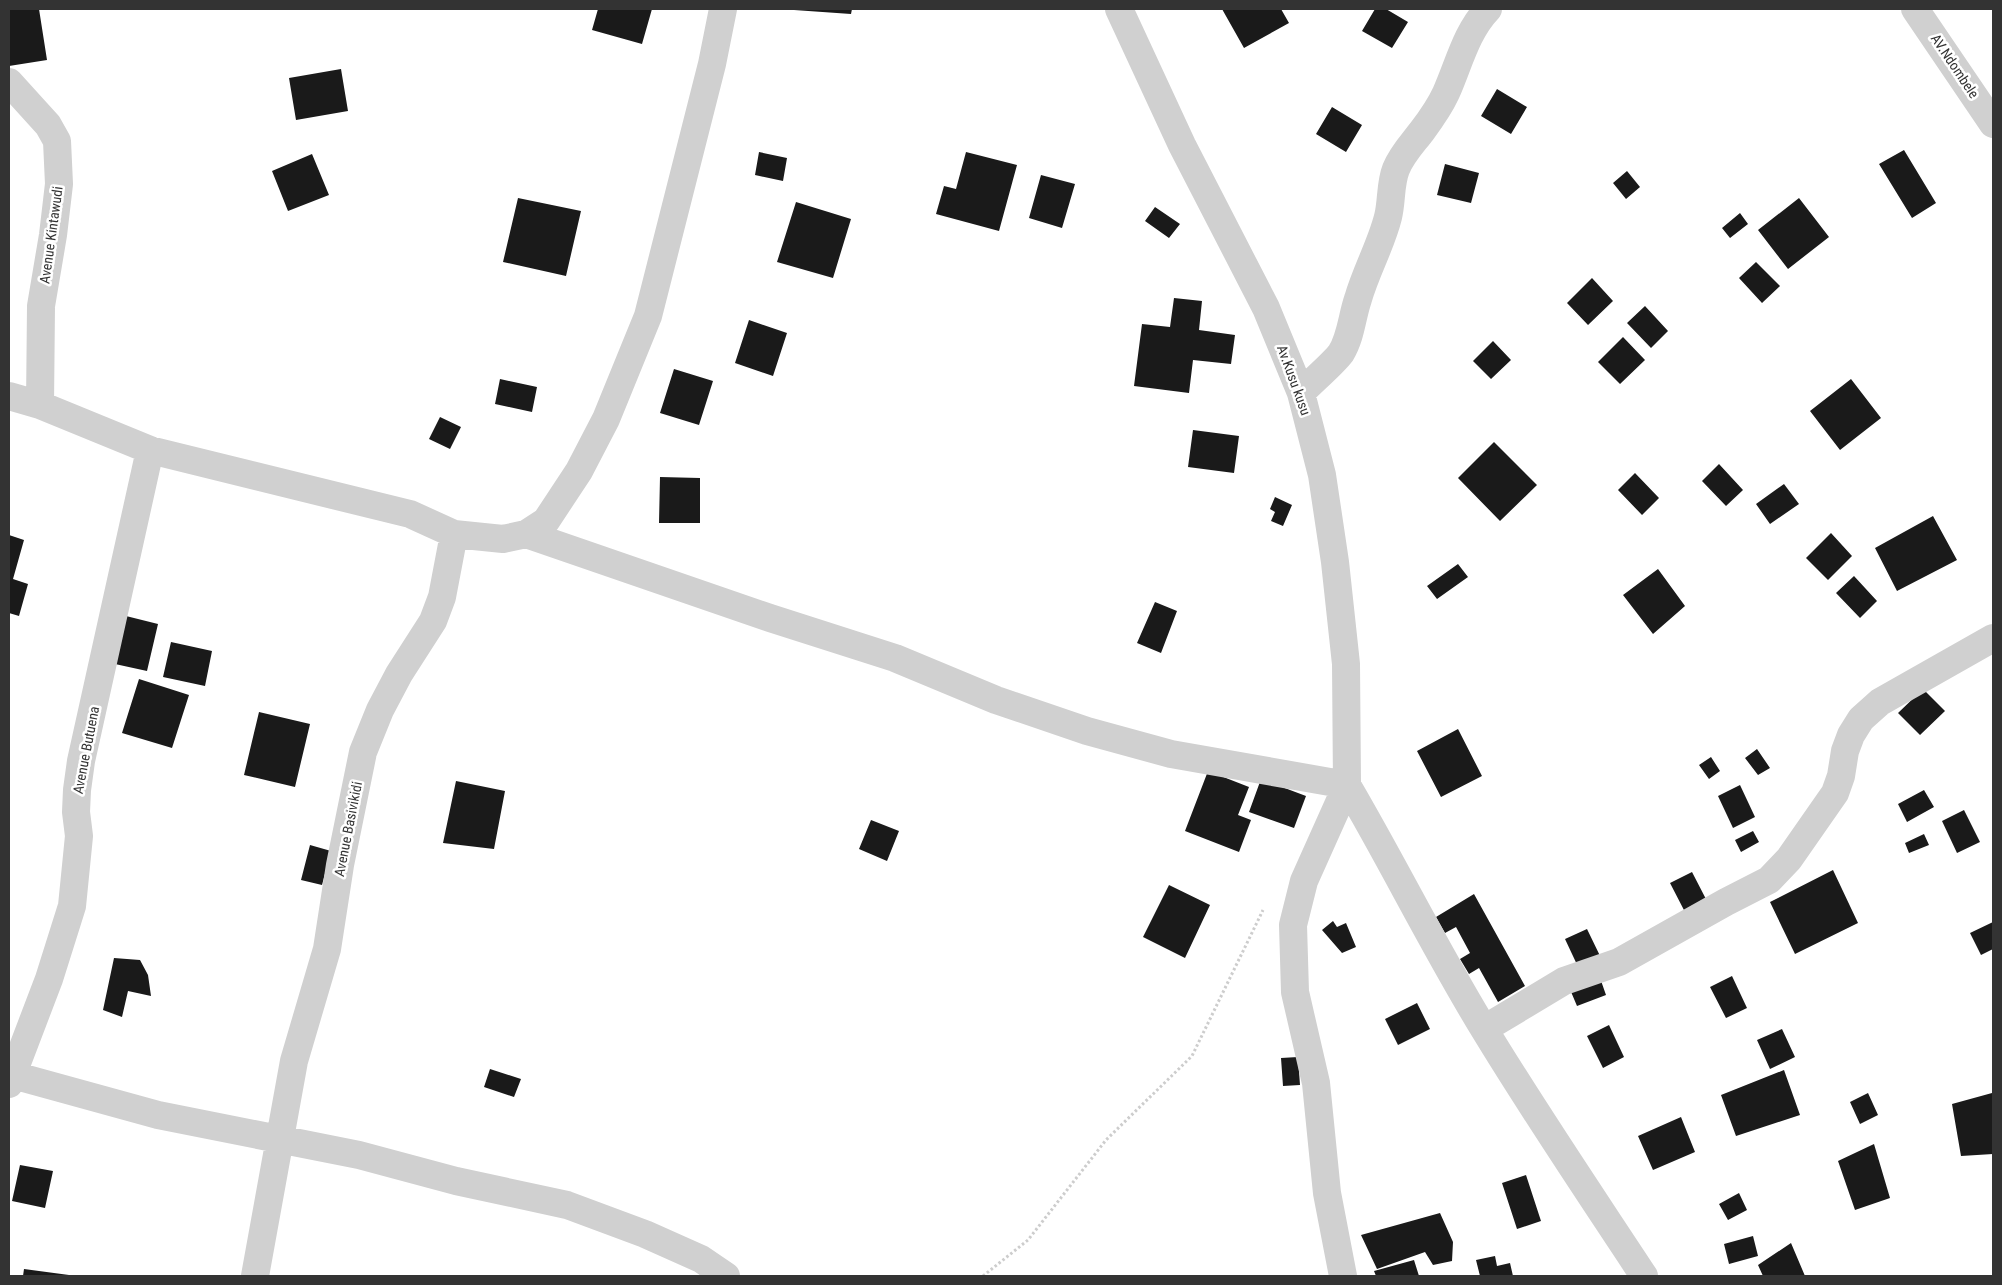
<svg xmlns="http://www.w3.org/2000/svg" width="2002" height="1285" font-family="'Roboto Condensed',sans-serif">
<rect width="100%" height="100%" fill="#fff"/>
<path fill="#1a1a1a" d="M9 9H39L47 60 9 66Z
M598 9H652L642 44 592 30Z
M794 9H852L851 14 794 10Z
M1222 9H1281L1289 23 1244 48Z
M1375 9H1386L1408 22 1392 48 1362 31Z
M341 69 348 111 296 120 289 78Z
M1497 89 1527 107 1511 134 1481 116Z
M1332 107 1362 125 1346 152 1316 134Z
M1904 150 1936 203 1912 218 1879 164Z
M759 152 787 158 783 181 755 175Z
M966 152 1017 165 999 231 936 214 944 186 956 189Z
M312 154 329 195 288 211 272 171Z
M1445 164 1479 173 1471 203 1437 195Z
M1627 171 1640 187 1626 199 1613 183Z
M1041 175 1075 184 1062 228 1029 218Z
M518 198 581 211 566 276 503 262Z
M1799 198 1829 237 1788 269 1758 230Z
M796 202 851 219 833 278 777 262Z
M1155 207 1180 224 1169 238 1145 221Z
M1740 213 1748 224 1730 238 1722 228Z
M1756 262 1780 286 1762 303 1739 278Z
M1592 278 1613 301 1588 325 1567 303Z
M1174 298 1202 301 1199 330 1235 335 1231 364 1193 360 1189 393 1134 386 1142 324 1170 327Z
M1645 306 1668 331 1651 348 1627 323Z
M749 320 787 333 773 376 735 363Z
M1623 337 1645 360 1620 384 1598 362Z
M1493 341 1511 360 1491 379 1473 361Z
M674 369 713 381 699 425 660 413Z
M500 379 537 387 532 412 495 404Z
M1851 379 1881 418 1840 450 1810 411Z
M440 417 461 427 450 449 429 439Z
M1193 430 1239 436 1234 473 1188 467Z
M1494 442 1537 485 1500 521 1458 478Z
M1719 464 1743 490 1726 506 1702 481Z
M1635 473 1659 498 1642 515 1618 490Z
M660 477 700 478V523H659Z
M1784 484 1799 504 1770 524 1756 504Z
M1275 497 1292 505 1283 526 1271 521 1275 512 1270 509Z
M1933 516 1957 560 1897 591 1875 548Z
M1831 533 1852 556 1828 580 1806 558Z
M9 535 24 540 13 579 28 584 19 616 9 613Z
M1458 564 1468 577 1437 599 1427 586Z
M1658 569 1685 606 1653 634 1623 595Z
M1854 576 1877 601 1860 618 1836 593Z
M1155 602 1177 611 1161 653 1137 643Z
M126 616 158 624 147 671 115 664Z
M171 642 212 651 205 686 163 677Z
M139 679 189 695 172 748 122 733Z
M1923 689 1945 711 1920 735 1898 713Z
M259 712 310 724 295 787 244 775Z
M1458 729 1482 776 1441 797 1417 751Z
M1757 749 1770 768 1758 775 1745 758Z
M1711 757 1720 771 1709 779 1699 765Z
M1208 771 1249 787 1238 815 1251 820 1239 852 1185 831Z
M1261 779 1306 796 1294 828 1249 812Z
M456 781 505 791 494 849 443 843Z
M1740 785 1755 817 1733 828 1718 796Z
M1924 790 1934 807 1907 822 1898 804Z
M1964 810 1980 842 1957 853 1942 821Z
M871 820 899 831 887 861 859 849Z
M1753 831 1759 842 1741 852 1735 840Z
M1924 834 1929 845 1909 853 1905 843Z
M310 845 331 851 322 885 301 880Z
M1833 870 1858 923 1795 954 1770 902Z
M1692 872 1708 903 1686 914 1670 883Z
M1169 885 1210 905 1185 958 1143 937Z
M1474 894 1525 986 1498 1002 1479 968 1469 974 1460 959 1470 953 1456 927 1445 933 1436 917Z
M1333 921 1337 927 1346 923 1356 947 1342 953 1322 930Z
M1993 922V949L1981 955 1970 933Z
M1587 929 1602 960 1580 971 1565 939Z
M114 958 140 960 148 975 151 996 128 991 122 1017 103 1010Z
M1599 975 1606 995 1577 1006 1569 987Z
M1732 976 1747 1008 1726 1018 1710 987Z
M1417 1003 1430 1029 1398 1045 1385 1019Z
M1609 1025 1624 1057 1603 1068 1587 1036Z
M1782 1029 1795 1057 1770 1069 1757 1040Z
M1298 1057 1300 1085 1283 1086 1281 1058Z
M490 1069 521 1079 514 1097 484 1087Z
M1784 1070 1800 1115 1736 1136 1721 1095Z
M1868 1093 1878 1115 1860 1124 1850 1102Z
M1992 1093 1993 1154 1961 1156 1952 1104Z
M1681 1117 1695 1152 1653 1170 1638 1136Z
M1874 1144 1890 1198 1855 1210 1838 1161Z
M20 1165 53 1171 45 1208 12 1201Z
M1526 1175 1541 1221 1517 1229 1502 1183Z
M1739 1193 1747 1210 1728 1220 1719 1204Z
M1440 1213 1453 1242 1452 1261 1433 1265 1425 1252 1377 1269 1361 1235Z
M1753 1236 1758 1256 1729 1264 1724 1244Z
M1791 1243 1805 1276H1763L1758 1265Z
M1495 1256 1497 1266 1510 1263 1513 1276H1480L1476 1260Z
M1414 1260 1419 1276H1376L1374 1271Z
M24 1269 69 1275V1276H23Z"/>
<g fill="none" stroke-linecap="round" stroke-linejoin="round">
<path stroke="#cdcdcd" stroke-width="3" stroke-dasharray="2.5 2.5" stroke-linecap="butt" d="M983 1276 1028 1240 1106 1140 1192 1056 1263 910"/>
<path stroke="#d0d0d0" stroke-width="28" d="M1119 9 1182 145 1266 308 1301 393 1322 475 1335 562 1346 664 1347 785 1304 881 1293 925 1295 992 1316 1083 1327 1193 1343 1276
M1915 9 1993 124
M9 82 48 125 57 141 59 184 53 235 41 306 40 405
M1301 393C1311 382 1333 364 1341 353 1351 337 1352 316 1358 299 1366 271 1381 245 1388 217 1392 201 1390 184 1396 169 1402 154 1413 143 1422 131 1431 119 1440 106 1446 93 1459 64 1466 32 1488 9
M9 396 40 405 150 450 410 514 454 534 503 539 526 534 546 521 579 471 606 419 648 316 712 64 723 9
M526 534 770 618 895 658 996 700 1087 731 1171 754 1347 785C1394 865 1435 949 1484 1029 1535 1113 1590 1194 1644 1276
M1484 1029 1564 981 1619 962 1726 902 1769 880 1789 859 1835 793 1841 776 1845 751 1851 735 1861 719 1880 702 1993 638
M9 1074 158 1115 359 1155 456 1181 567 1205 645 1234 701 1259 726 1276
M9 1084 49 979 72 906 79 836 76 812 77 790 81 761 150 450
M255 1276 294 1061 327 949 340 865 363 752 380 710 399 674 433 621 442 597 454 534"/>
</g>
<g text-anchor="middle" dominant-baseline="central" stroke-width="5" stroke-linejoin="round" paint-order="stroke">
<g font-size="14" fill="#333" stroke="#fff">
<text transform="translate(1955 66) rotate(56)">AV.Ndombele</text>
<text transform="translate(51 235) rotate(-82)">Avenue Kintawudi</text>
<text transform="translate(1294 380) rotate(70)">Av.Kusu kusu</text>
<text transform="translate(86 750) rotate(-79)">Avenue Butuena</text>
<text transform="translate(348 829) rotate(-79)">Avenue Basivikidi</text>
</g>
</g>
<rect width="2002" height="1285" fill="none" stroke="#333333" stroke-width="20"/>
</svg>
